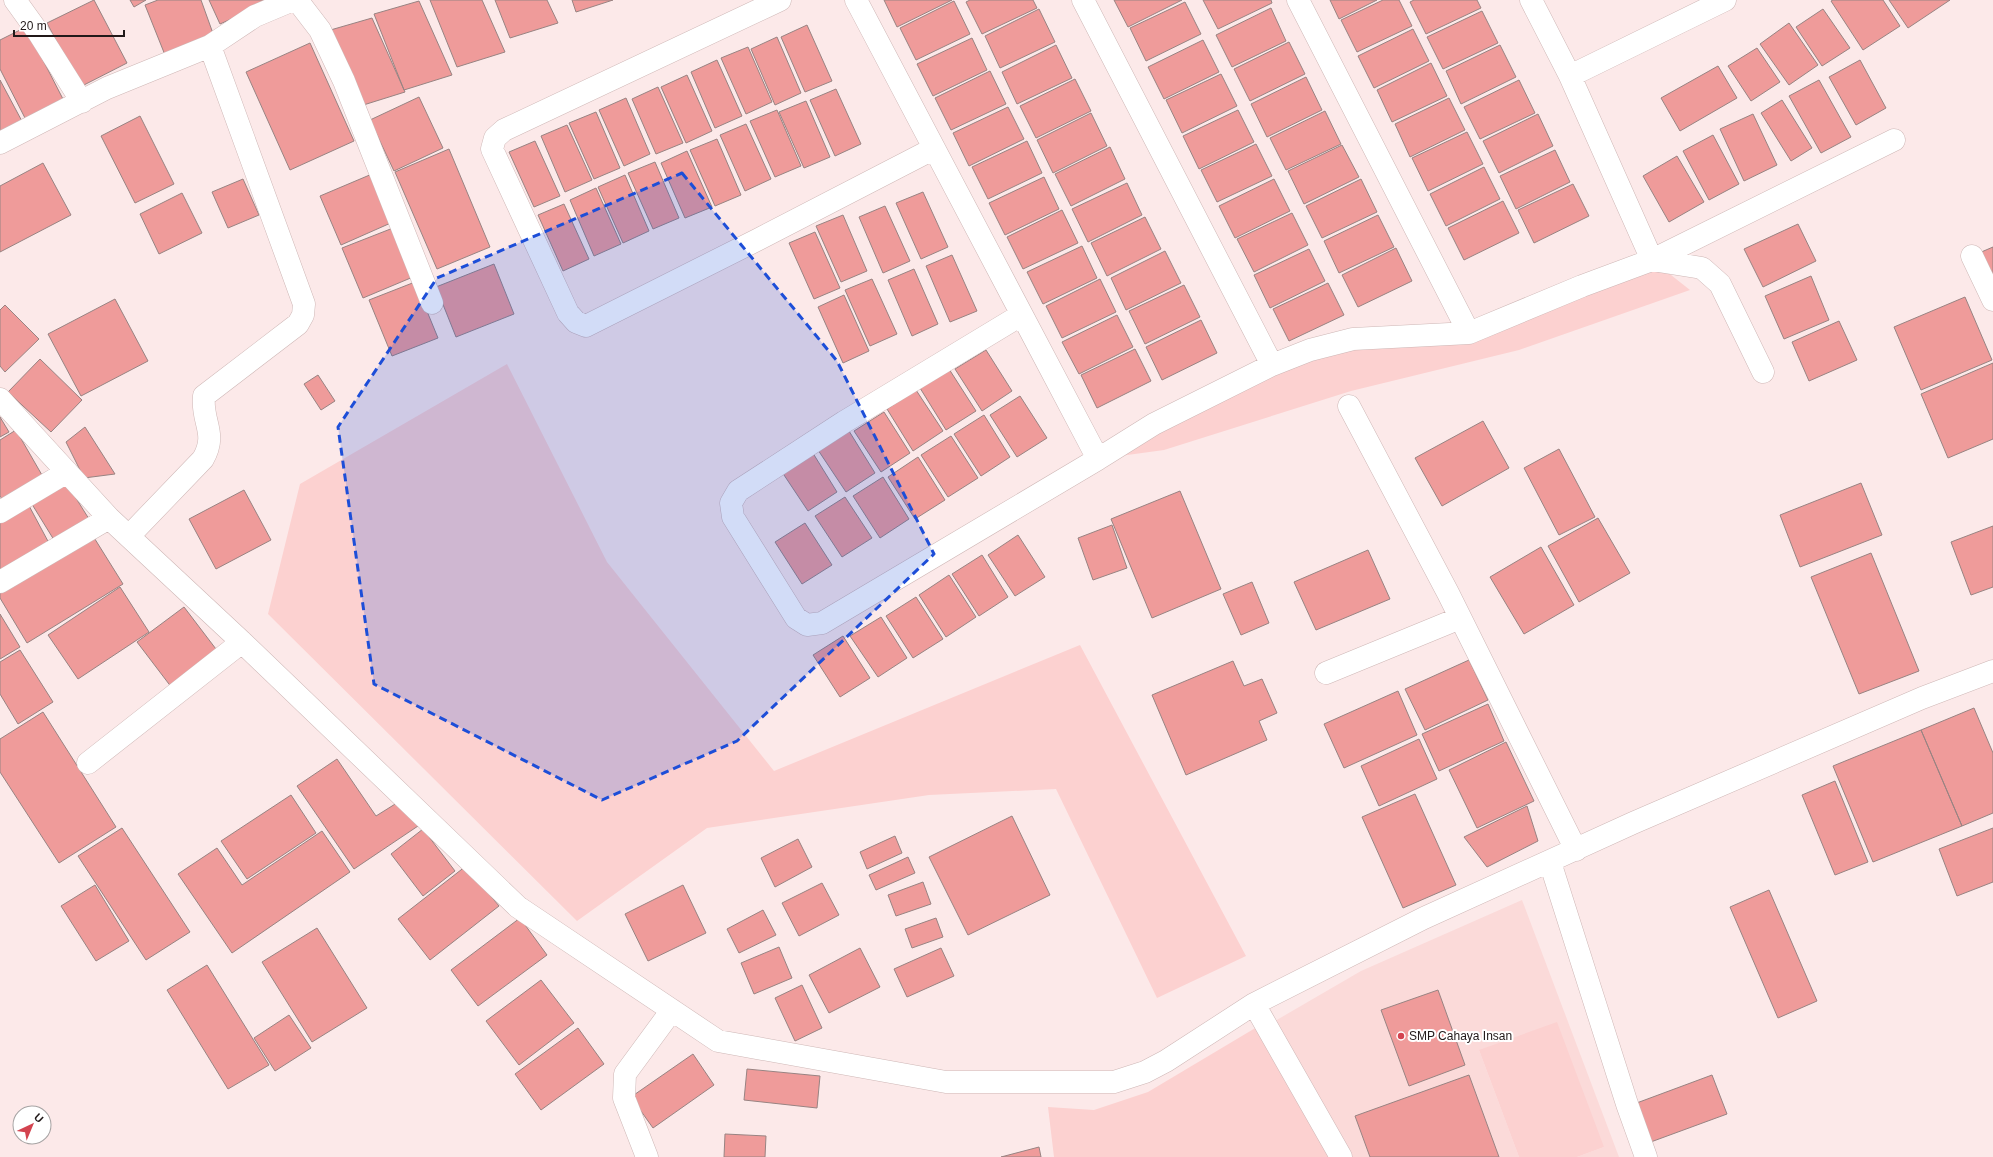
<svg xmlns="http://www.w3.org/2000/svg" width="1993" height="1157" font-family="Arial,sans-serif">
<rect width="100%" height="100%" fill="#fce9e9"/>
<path fill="#fbdad9" d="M1522 900 1619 1157H1577L1604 1147 1479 1050 1519 1157H1348L1275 1021 1361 971Z"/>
<path fill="#fcd1d0" d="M1652 260 1690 290 1519 350 1351 391 1164 450 1098 459 1310 350 1469 333Z
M507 364 607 562 774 771 1080 645 1246 956 1157 998 1056 789 929 795 707 828 577 921 268 614 300 484Z
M1557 1022 1604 1147 1577 1157H1519L1479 1050Z
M1257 1027 1331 1157H1054L1048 1107 1094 1110 1148 1092Z"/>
<path fill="#ef9b9a" stroke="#988382" d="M94 0 127 63 80 87 47 23Z
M130 0H146L134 7Z
M158 0H201L215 39 167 60 145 5Z
M209 0H266L267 3 220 24Z
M430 0H482L505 52 457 67Z
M495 0H547L558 23 510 38Z
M572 0H613L576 12Z
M884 0H952L897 27Z
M970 0H1033L1037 8 982 34 966 2Z
M1114 0H1182L1128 27Z
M1203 0H1271L1272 3 1218 29Z
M1330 0H1377L1339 19Z
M1383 0H1399L1412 26 1357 52 1341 20Z
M1414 0H1477L1481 8 1426 34 1410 2Z
M1833 0H1883L1900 26 1863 50 1831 1Z
M1889 0H1950L1908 28Z
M419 1 452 75 404 90 374 14Z
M954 1 970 34 916 60 900 28Z
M1185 2 1201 34 1146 61 1130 28Z
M1271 8 1286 41 1232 67 1216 35Z
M1039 9 1055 42 1000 68 985 36Z
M1823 9 1850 48 1822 66 1796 27Z
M1482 11 1498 43 1443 69 1427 37Z
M372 18 405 92 357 107 327 31Z
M1789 23 1818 65 1789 85 1760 44Z
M807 25 832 81 805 92 781 37Z
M26 27 64 101 26 120 0 69V40Z
M1413 29 1429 61 1374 88 1358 56Z
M777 37 801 93 775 105 751 49Z
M972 38 987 70 933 96 917 64Z
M1203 40 1219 72 1164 99 1148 67Z
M1289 42 1305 74 1250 101 1234 69Z
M310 43 354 141 290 170 246 72Z
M1056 45 1072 78 1017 104 1002 72Z
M1500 45 1516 77 1461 104 1446 71Z
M748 47 772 102 746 114 721 58Z
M1757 48 1780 82 1751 101 1728 66Z
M717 60 742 116 715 128 691 72Z
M1860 60 1886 108 1856 125 1829 77Z
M1431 63 1447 96 1392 122 1377 90Z
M1718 66 1737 98 1680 131 1661 98Z
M990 71 1006 104 951 130 935 98Z
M1221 74 1237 106 1182 133 1166 100Z
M687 75 712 131 686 143 661 87Z
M1306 77 1322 110 1267 137 1251 104Z
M1075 79 1091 111 1036 138 1020 106Z
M0 80 24 125 0 137Z
M1519 80 1535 113 1480 139 1464 107Z
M1819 80 1851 137 1821 153 1789 96Z
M658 87 683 143 656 154 632 99Z
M836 89 861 144 835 156 810 100Z
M419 97 443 148 394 171 370 120Z
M626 98 650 154 624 166 599 110Z
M1449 98 1465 130 1410 157 1395 124Z
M1782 100 1812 148 1791 161 1761 113Z
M806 101 830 157 804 168 779 112Z
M1008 107 1024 139 969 166 953 133Z
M777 110 801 166 775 177 750 121Z
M1238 110 1254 142 1199 169 1183 136Z
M1325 111 1341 144 1286 170 1270 138Z
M596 112 620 168 594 179 569 123Z
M1091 113 1107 146 1053 173 1037 140Z
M1538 114 1553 146 1499 173 1483 141Z
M1753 114 1777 165 1744 181 1720 129Z
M140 116 174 184 135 203 101 136Z
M746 124 771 179 745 191 720 135Z
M567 125 592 180 565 192 541 136Z
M1467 132 1483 164 1428 191 1412 158Z
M1713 135 1739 184 1709 200 1683 151Z
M717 139 741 195 715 206 690 150Z
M535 141 560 196 534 207 509 152Z
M1027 141 1042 173 988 199 972 167Z
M1256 144 1272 176 1217 202 1201 170Z
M1342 145 1359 177 1304 204 1288 171Z
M1110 147 1125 179 1071 206 1055 174Z
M449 149 490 247 437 269 395 172Z
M1555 150 1570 182 1516 209 1500 176Z
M687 151 712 207 685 218 661 163Z
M1677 156 1704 202 1669 222 1643 176Z
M655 162 679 218 653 229 628 173Z
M43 163 71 215 0 252V186Z
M1484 167 1500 199 1446 226 1430 194Z
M372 174 393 222 341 245 320 196Z
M625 175 649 231 623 243 598 187Z
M1044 177 1059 209 1005 235 989 203Z
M243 179 259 215 228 228 212 192Z
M1274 179 1290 211 1235 238 1219 206Z
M1361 179 1377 212 1322 238 1306 206Z
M1127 183 1142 215 1088 242 1072 209Z
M1573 184 1589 216 1534 243 1518 210Z
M596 188 621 244 594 256 570 200Z
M923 192 948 247 921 259 896 203Z
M182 193 202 233 159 254 140 214Z
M1503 201 1519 233 1464 260 1448 228Z
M564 204 589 259 563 271 538 215Z
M885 206 910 261 883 273 859 217Z
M1062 210 1078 243 1023 269 1007 237Z
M1292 213 1308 245 1254 272 1237 239Z
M843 215 867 271 841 282 816 226Z
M1378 215 1394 247 1339 273 1324 241Z
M1145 217 1161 249 1107 276 1091 243Z
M1798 224 1816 261 1763 287 1744 249Z
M393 228 413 277 363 298 342 248Z
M815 232 840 288 814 299 789 243Z
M1082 246 1097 278 1043 304 1027 272Z
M1993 247V287L1979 253Z
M1396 248 1412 281 1358 307 1342 275Z
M1309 249 1325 281 1270 308 1254 275Z
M1165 251 1181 283 1126 310 1111 278Z
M952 255 977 311 950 322 926 266Z
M494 264 514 314 456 337 436 287Z
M914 269 938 324 912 336 888 280Z
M1811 276 1829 320 1784 339 1765 296Z
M872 279 897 334 870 346 845 290Z
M1100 279 1116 312 1062 338 1046 306Z
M415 282 438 338 392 356 369 300Z
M1328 283 1344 315 1289 341 1273 309Z
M1184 285 1200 317 1145 344 1129 311Z
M844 295 869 351 843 363 818 307Z
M1965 297 1992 360 1921 390 1894 327Z
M115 299 148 361 81 396 48 334Z
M5 305 39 339 5 372 0 366V310Z
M1117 315 1133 347 1079 374 1062 342Z
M1201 320 1217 353 1162 380 1146 347Z
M1839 321 1857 360 1809 381 1792 342Z
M1135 349 1151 381 1097 408 1081 375Z
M986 350 1012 391 982 411 955 369Z
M40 359 82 400 51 432 8 392Z
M1993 363V439L1948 458 1921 394Z
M949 369 976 411 946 430 920 388Z
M318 375 335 401 321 410 304 384Z
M916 390 943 431 913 451 887 409Z
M1020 396 1047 438 1017 457 990 415Z
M884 412 910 453 881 472 854 431Z
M984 415 1010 457 981 476 954 434Z
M0 417 9 432 0 437Z
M1483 421 1509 468 1442 506 1415 458Z
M85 427 115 474 84 478 66 442Z
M16 430 46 482 6 505 0 496V440Z
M849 431 875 473 846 492 818 450Z
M951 436 978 478 948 497 921 455Z
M1559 449 1595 517 1559 535 1524 468Z
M811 450 837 492 808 511 780 469Z
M918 457 945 500 915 519 888 477Z
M883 477 909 519 880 538 853 496Z
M64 479 89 519 54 540 30 501Z
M1861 483 1882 535 1800 567 1780 515Z
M244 490 271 540 216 569 189 519Z
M1180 491 1221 589 1152 618 1111 519Z
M845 497 872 538 842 557 815 516Z
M27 502 50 545 0 571V517Z
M1598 518 1630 573 1579 602 1548 546Z
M805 523 832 565 802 584 775 542Z
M1112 525 1127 568 1093 580 1078 538Z
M1993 526V587L1971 595 1951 542Z
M1018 535 1045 577 1015 596 988 555Z
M93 536 123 584 27 643 0 598V592Z
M1541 547 1574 605 1524 634 1490 577Z
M1368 550 1390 599 1316 630 1294 582Z
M1871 553 1919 671 1859 694 1811 577Z
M982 555 1008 597 979 616 952 574Z
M949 575 976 617 946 637 919 595Z
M1252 582 1269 623 1241 635 1223 594Z
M120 587 149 632 78 679 48 635Z
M916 597 943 639 913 658 886 616Z
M184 607 219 653 172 688 137 642Z
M0 614 20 647 0 659Z
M881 617 907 658 878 677 850 636Z
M843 636 870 678 840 697 813 655Z
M20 650 53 702 18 724 0 694V662Z
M1469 660 1488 700 1425 730 1405 689Z
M1233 661 1244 686 1262 679 1277 713 1259 721 1267 740 1186 775 1152 695Z
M1398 691 1417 735 1344 768 1324 724Z
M1488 704 1504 741 1439 771 1422 734Z
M1974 708 1993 753V813L1962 826 1921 730Z
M43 712 116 827 59 863 0 772V739Z
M1921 730 1962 826 1873 862 1833 766Z
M1419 739 1437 779 1379 806 1361 766Z
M1506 742 1534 801 1477 828 1449 770Z
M337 759 376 816 400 801 418 826 354 869 297 786Z
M1835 781 1868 862 1835 875 1802 795Z
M1415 794 1456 885 1403 908 1362 817Z
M291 795 316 833 247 879 221 841Z
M1527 806 1538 841 1487 867 1464 837Z
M1012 816 1050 895 968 935 929 857Z
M122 828 190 932 146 960 78 856Z
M1993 828V882L1957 896 1939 849Z
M423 829 455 871 423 896 391 854Z
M322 831 350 872 232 953 178 874 217 848 242 885Z
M895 836 902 853 867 869 860 852Z
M798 839 812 867 775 887 761 858Z
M908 857 915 873 876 890 869 875Z
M466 866 499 906 430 960 398 919Z
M923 882 931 904 896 916 888 895Z
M822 883 839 915 799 936 782 903Z
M95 885 129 941 96 961 61 906Z
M683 885 706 933 648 961 625 914Z
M1769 890 1817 1001 1778 1018 1730 907Z
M763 910 776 935 739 953 727 929Z
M520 918 547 955 478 1006 451 970Z
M936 918 943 937 912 948 905 929Z
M317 928 367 1008 312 1042 262 962Z
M779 947 792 978 754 994 741 963Z
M860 948 880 987 829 1013 809 975Z
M941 948 954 976 907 997 894 969Z
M207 965 269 1065 228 1089 167 990Z
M541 980 574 1023 519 1065 486 1021Z
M802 985 822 1028 795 1041 775 998Z
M1438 990 1465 1065 1409 1086 1381 1010Z
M289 1015 311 1048 275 1071 254 1038Z
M578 1028 604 1064 541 1110 515 1074Z
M693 1054 714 1085 653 1128 631 1097Z
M747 1069 820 1076 817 1108 744 1100Z
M1469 1075 1499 1157H1370L1355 1116Z
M1712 1075 1727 1114 1648 1143 1634 1104Z
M725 1134 766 1136 765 1157H724Z
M1039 1147 1041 1157H1001Z"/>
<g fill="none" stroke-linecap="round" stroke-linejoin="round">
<g stroke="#ceb7b6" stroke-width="23">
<path id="street" d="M15 0 38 32 82 102
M297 0 320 30 344 81 432 303
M780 0 504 130 495 138 492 149 568 313 576 322 586 326 757 240 933 149
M856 0 1098 459
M1083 0 1272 365
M1298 0 1469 333
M1531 0 1570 76 1652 260
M1570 76 1725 0
M0 143 107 88 210 46 255 16 293 0
M1972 256 1993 300
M1652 260 1702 268 1720 284 1763 372
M1021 315 844 422 738 491 731 503 733 517 796 618 807 625 822 623 1098 459 1154 424 1272 365 1310 350 1353 339 1469 333 1582 286 1652 260 1894 140
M0 399 109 518 242 642 518 907 718 1041 946 1082H1114L1145 1072 1166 1061 1254 1004 1424 918 1633 823 1922 698 1993 671
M1349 406 1448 593 1576 850
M0 512 67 472
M129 536 203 459C218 433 201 422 204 396L298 324 303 315 304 304 210 46
M0 582 109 518
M1326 673 1460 618
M88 763 242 642
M1550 862 1627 1104 1646 1157
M1254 1004 1341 1157
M647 1157 624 1098 625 1074 672 1010"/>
</g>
<use href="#street" stroke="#fff" stroke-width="22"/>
</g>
<path fill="#1d4ed8" fill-opacity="0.2" stroke="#1d4ed8" stroke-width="3" stroke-dasharray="8 5" stroke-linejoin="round" d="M682 173 837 361 934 554 737 741 602 800 374 684 338 427 437 278Z"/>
<circle fill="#d3434f" stroke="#fff" stroke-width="1.5" cx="1401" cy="1036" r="4"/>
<g text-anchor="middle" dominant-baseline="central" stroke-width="4" stroke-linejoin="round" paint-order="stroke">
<g font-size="12" fill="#211919" stroke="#fff" text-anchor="start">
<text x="1409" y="1036">SMP Cahaya Insan</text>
</g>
</g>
<g transform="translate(32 1125) rotate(44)"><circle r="19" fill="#ffffff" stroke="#a6a3a3"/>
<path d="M0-3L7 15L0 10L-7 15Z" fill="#d3434f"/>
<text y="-6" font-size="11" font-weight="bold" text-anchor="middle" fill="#211919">U</text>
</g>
<path d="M14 30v6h110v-6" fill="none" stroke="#211919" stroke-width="2"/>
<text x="20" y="30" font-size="12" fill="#211919" stroke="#ffffff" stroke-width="3" paint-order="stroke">20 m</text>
</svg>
